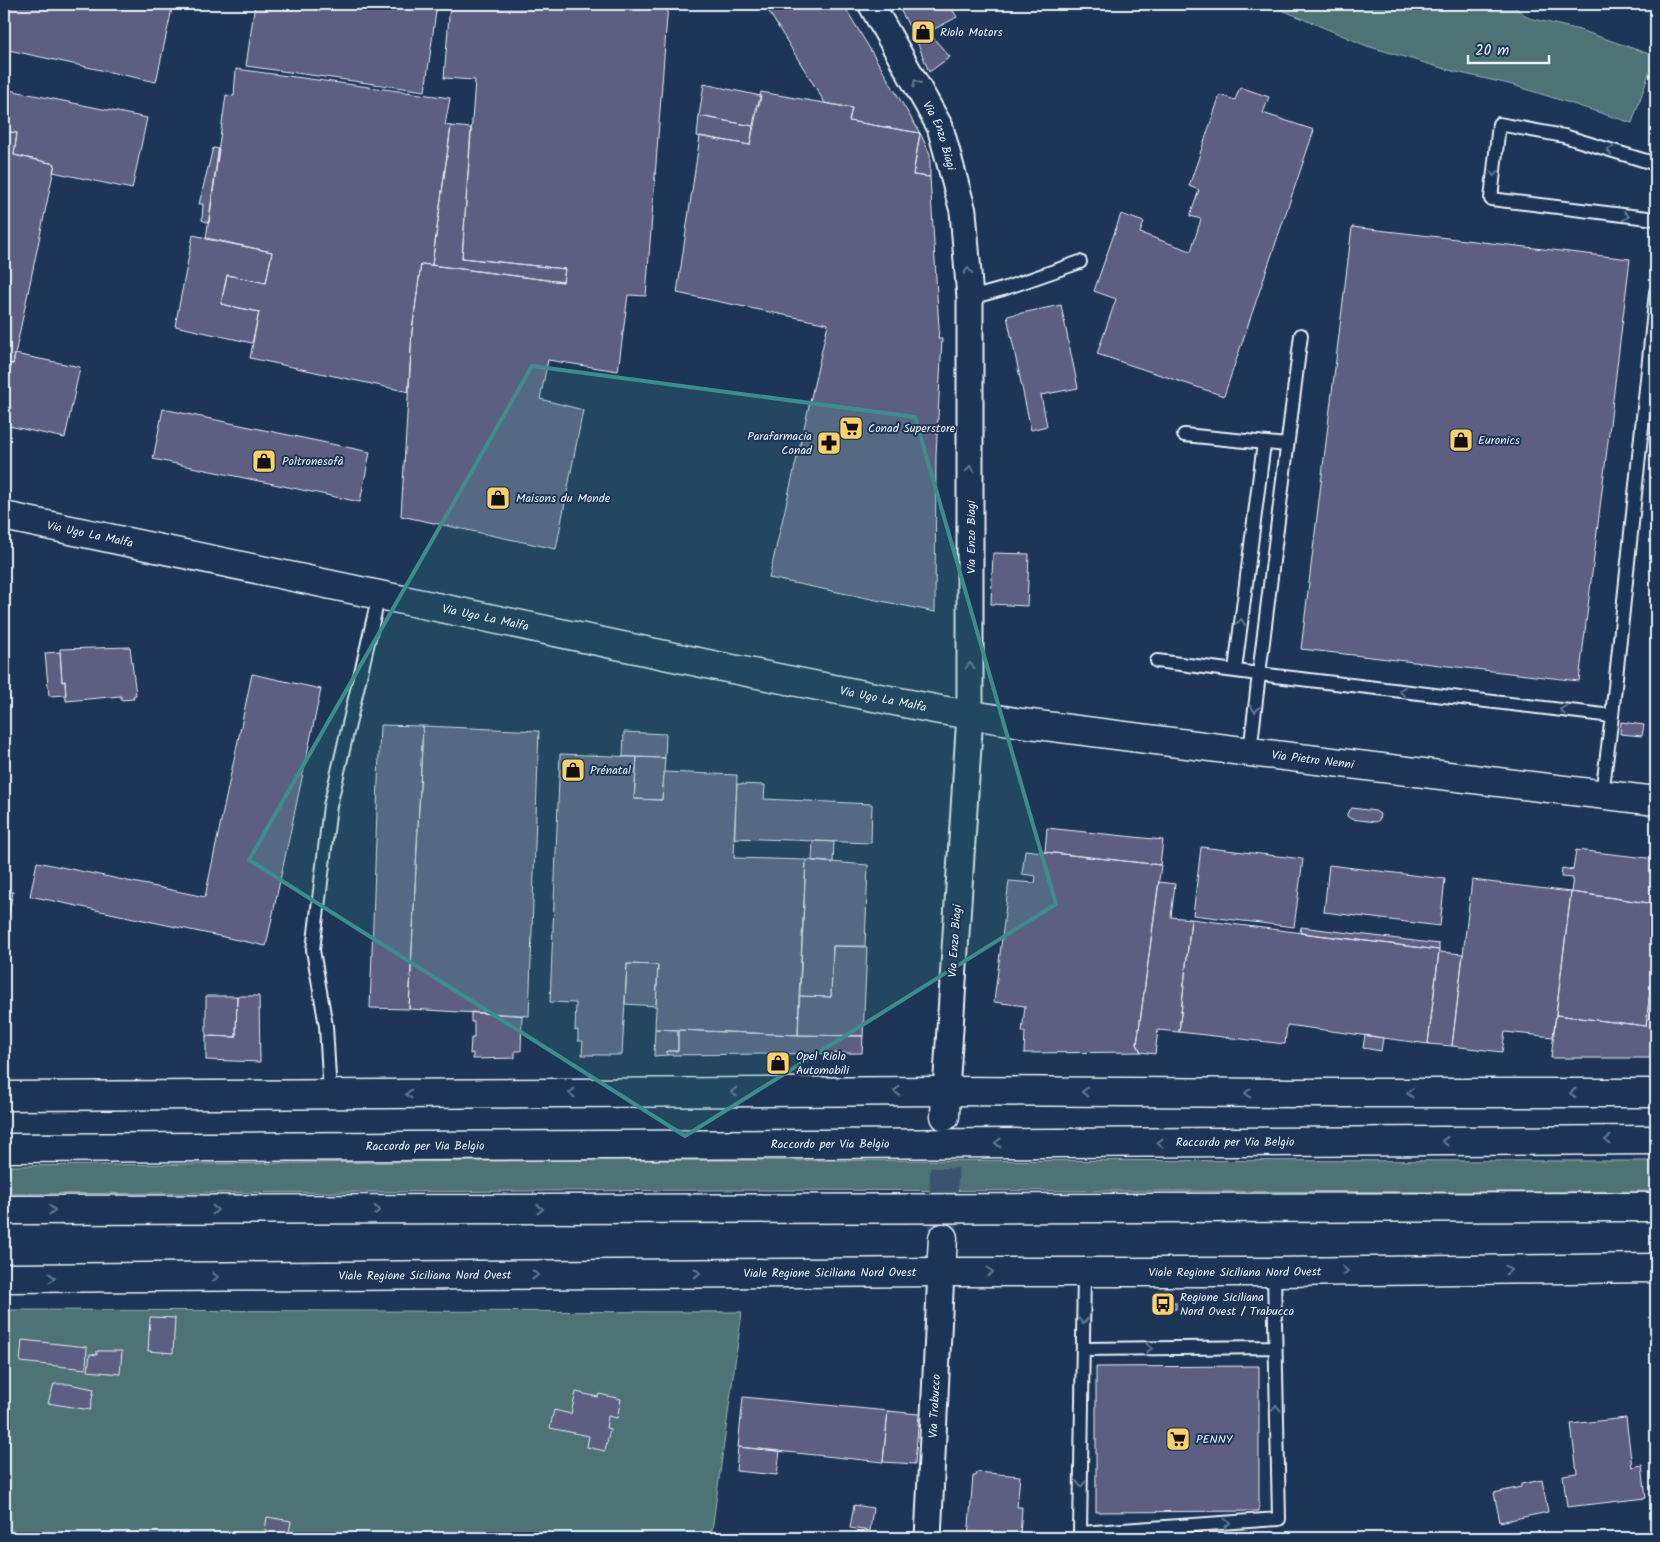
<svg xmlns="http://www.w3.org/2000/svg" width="1660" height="1542" font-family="Kalam,sans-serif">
<rect width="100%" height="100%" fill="#1d3557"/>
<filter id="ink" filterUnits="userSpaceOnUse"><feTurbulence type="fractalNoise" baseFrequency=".02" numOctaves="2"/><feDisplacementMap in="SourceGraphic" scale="10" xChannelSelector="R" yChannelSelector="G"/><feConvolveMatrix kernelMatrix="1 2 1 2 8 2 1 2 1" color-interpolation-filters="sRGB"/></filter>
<g filter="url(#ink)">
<path fill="#4e7375" stroke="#9bb2b6" d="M1268 4H1511L1529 18 1580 30 1655 56 1632 123 1513 85 1452 71 1367 46Z
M589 1160 1656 1161V1191L1520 1192 725 1190 4 1194V1166Z
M4 1310 742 1312 711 1538H4Z"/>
<path fill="#5b5e82" stroke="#e8f1f8" d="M4 4H173L156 82 4 49Z
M255 4H437L425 91 246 66Z
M450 4H668L646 296 628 295 618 371 548 360 540 399 583 410 556 549 401 516 412 331 421 264 563 282 565 269 462 258 475 80 444 78Z
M764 4H843L920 133 849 121 852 108 825 103Z
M897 4H949L957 17 916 39Z
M929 33 950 57 929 72 916 39Z
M236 69 450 98 445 125 451 126 432 265 421 264 412 331 409 392 250 358 259 312 221 304 227 275 266 283 272 252 206 239 226 95 234 96Z
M704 84 761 96 759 105 757 104 753 126 699 116Z
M1240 87 1269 97 1263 113 1314 130 1224 396 1097 354 1116 299 1094 291 1121 214 1144 222 1140 233 1191 251 1201 219 1190 216 1199 190 1189 186 1220 95 1235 100Z
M4 89 147 118 132 189 53 172 55 164 14 155 17 133 4 131Z
M761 92 852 108 849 121 920 133 913 175 930 177 939 328 938 339H942L936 455 935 612 769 578 828 324 677 293 700 136 750 145Z
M699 116 753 126 750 145 697 136Z
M451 126 471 128 462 258 565 269 563 282 432 265Z
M4 131 17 133 14 155 55 164 13 364 4 362V170L5 163H4Z
M920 133 930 154V177L913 175Z
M213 148 219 149 209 223 202 220 203 204H199Z
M1352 227 1630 259 1579 681 1301 649Z
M193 235 272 252 266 283 227 275 221 304 259 312 252 343 175 326Z
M1061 305 1078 388 1041 395 1047 426 1031 430 1007 316Z
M15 354 80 367 65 438 4 425V362L13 364Z
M163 409 370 452 360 502 153 459Z
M993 553 1029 554 1027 606 991 604Z
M130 647 136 695 133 696 134 699 121 700V696L66 701 65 681 62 682 60 649Z
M60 652 62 682 65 681 66 695 49 696 45 653Z
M252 674 321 689 266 946 30 896 37 862 205 897Z
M1621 722 1644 725 1642 736 1620 734Z
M380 725 423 726 409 1009 370 1008Z
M423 726 539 731 529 1016 409 1009Z
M624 732 666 734 665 758 623 757Z
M560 754 637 757 634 799 662 800 664 772 737 775 734 858 806 860 798 1035 655 1029 658 965 627 964 622 1055H582L583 1041H578V1030L575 1031 576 1003 550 1002Z
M637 757 665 758 662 800 634 799Z
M737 784 765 785 764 799 872 804 871 843 734 838Z
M1352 808 1375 811 1380 814 1379 820 1376 822 1351 819 1347 816V813Z
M1047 828 1163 840 1160 865 1045 852Z
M813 841 834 842 833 863 812 861Z
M1201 847 1303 859 1294 927 1193 915Z
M1025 850 1161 865 1137 1044 1141 1052 1024 1053 1025 1032H1022L1025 1006 994 1002 1009 881 1035 883 1036 876 1022 874Z
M1576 850 1656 859V904L1571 892 1573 878 1561 877 1562 868 1573 870Z
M806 860 868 865 865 946H833L831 997 799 996Z
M1329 865 1445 879 1440 926 1324 912Z
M1472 880 1571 892 1553 1037 1505 1032 1502 1052 1452 1046Z
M1159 882 1175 884 1171 917 1191 919 1179 1032 1158 1030 1155 1054 1141 1052 1137 1044Z
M4 890 13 892 6 927H4Z
M1571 892 1656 904V938L1646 1026 1556 1015Z
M1191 919 1439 950 1428 1044 1287 1025 1285 1044 1179 1032Z
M1301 927 1439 944V950L1300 933Z
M833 946 867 947 863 1036 798 1035 799 996 831 997Z
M1655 948 1656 1017 1651 1058H1551L1556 1015 1646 1026Z
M1439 952 1463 954 1452 1046 1428 1044Z
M627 964 658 965 656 1006 625 1004Z
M206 996H237L236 1037 206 1036Z
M237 996H259L260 1062 206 1060V1036L236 1037Z
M471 1012 522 1015 521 1051H515V1058L473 1059V1053L470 1054 471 1038H474V1022H471Z
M655 1029 678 1030V1051H667V1055L654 1056Z
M678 1030 798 1035 863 1036 862 1053 667 1055V1051H678Z
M1365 1035 1383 1038 1381 1051 1363 1048Z
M1176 1302V1309H1159V1303Z
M150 1317 175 1318 173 1353 148 1351Z
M22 1340 87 1347 86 1369 20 1362Z
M97 1351H122L120 1374 88 1371 90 1354 97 1355Z
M1259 1366V1511L1096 1512V1367Z
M54 1384H69L94 1389 90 1410 48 1403Z
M576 1392 598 1397 599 1394 621 1399 617 1418 608 1416 606 1428 610 1429 605 1451 587 1447 589 1436 550 1428 554 1410 571 1414Z
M743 1397 888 1411 883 1462 738 1447Z
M888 1411 919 1414 915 1464 883 1462Z
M1626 1418 1632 1467 1642 1465 1646 1498 1567 1507 1563 1475 1577 1473 1571 1424Z
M738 1447 780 1451 777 1475 736 1471Z
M977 1472 1020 1476 1017 1507H1022L1020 1537 1014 1536V1538H968L973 1476H976Z
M1542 1480 1548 1512 1500 1522 1494 1493 1521 1487V1484Z
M854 1505 873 1508 870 1531 850 1528Z
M267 1517 291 1521 288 1538H264Z"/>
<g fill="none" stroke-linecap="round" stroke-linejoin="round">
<path stroke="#3b516f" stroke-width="28" stroke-dasharray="28 14" stroke-linecap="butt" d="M943 1238 945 1120"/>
<g stroke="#e8f1f8" stroke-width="16">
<path id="service" d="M1656 164 1564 136 1499 124 1491 199 1656 219
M970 298 1003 289 1080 262
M1184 435 1287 445
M1157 661 1259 674 1301 335
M1235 670 1264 443
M1250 752 1259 674 1612 716
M1602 794 1612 716 1656 292
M330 1094 326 1026 313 950 330 806 379 595
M1084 1272 1080 1533 1279 1519 1274 1272
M1083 1349 1275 1347"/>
</g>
<g stroke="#e8f1f8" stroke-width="29">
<g id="minor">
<path id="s1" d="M871 4 940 127 963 211 970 298V715L946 1091"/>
<path id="s2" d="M928 1538 941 1272"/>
</g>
</g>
<g stroke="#e8f1f8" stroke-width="31">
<g id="tertiary">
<path id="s3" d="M4 516 712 665 940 710 1022 723 1250 752 1656 801"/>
<path d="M4 1096 946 1091 1300 1093H1656"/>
<path d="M945 1116 946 1091"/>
<path d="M941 1272 943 1238"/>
<path id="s4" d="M4 1278 941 1272H1274L1656 1268"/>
</g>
</g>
<g stroke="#e8f1f8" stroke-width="31">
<g id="motorway">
<path id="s5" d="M4 1148 1656 1140"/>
<path d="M4 1210 1656 1207"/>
</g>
</g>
<use href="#service" stroke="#1d3557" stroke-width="12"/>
<use href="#minor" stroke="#1d3557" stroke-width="25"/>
<use href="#tertiary" stroke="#1d3557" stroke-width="28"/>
<use href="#motorway" stroke="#1d3557" stroke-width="28"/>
</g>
<defs><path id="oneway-chevron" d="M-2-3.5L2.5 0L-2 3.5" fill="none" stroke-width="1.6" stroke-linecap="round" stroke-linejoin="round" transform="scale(1.25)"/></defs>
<g stroke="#64778f">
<use href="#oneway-chevron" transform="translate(916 83) rotate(-120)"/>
<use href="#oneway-chevron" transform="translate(1610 150) rotate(-163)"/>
<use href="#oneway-chevron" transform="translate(1494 173) rotate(96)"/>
<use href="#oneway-chevron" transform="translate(1626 216) rotate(7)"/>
<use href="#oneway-chevron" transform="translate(968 271) rotate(-94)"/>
<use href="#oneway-chevron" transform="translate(970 469) rotate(-90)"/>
<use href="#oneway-chevron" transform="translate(1241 622) rotate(-83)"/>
<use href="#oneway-chevron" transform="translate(970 666) rotate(-90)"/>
<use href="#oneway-chevron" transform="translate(1402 691) rotate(-173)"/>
<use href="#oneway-chevron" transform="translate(1255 709) rotate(96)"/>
<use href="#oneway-chevron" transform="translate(1563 710) rotate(-173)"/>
<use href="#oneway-chevron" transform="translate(897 1091) rotate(180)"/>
<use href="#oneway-chevron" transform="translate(734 1092) rotate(180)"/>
<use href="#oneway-chevron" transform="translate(1085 1092) rotate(-180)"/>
<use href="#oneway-chevron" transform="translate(572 1093) rotate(180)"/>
<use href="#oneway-chevron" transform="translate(1248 1093) rotate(-180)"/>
<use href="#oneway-chevron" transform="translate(1410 1093) rotate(180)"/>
<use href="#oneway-chevron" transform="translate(1573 1093) rotate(180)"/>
<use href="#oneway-chevron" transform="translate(409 1094) rotate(180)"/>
<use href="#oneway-chevron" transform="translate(1608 1140) rotate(180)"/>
<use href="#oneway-chevron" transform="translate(1445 1141) rotate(180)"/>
<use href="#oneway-chevron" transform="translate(998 1143) rotate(180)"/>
<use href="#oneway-chevron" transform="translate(1160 1143) rotate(180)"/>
<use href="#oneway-chevron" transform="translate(540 1209)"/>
<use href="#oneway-chevron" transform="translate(52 1210)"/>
<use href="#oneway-chevron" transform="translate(215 1210)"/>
<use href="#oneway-chevron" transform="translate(377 1210)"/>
<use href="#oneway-chevron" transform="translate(1508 1270) rotate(-1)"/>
<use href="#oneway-chevron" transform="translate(1345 1271) rotate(-1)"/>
<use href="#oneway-chevron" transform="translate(990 1272)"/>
<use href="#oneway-chevron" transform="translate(697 1273)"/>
<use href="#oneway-chevron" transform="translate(535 1275)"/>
<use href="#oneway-chevron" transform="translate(215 1277)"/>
<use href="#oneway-chevron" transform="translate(52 1278)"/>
<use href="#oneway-chevron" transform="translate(1083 1321) rotate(91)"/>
<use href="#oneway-chevron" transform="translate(1149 1348)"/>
<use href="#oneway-chevron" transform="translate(1276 1408) rotate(-91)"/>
<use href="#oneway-chevron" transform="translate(1081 1484) rotate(91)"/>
<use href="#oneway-chevron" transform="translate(1227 1523) rotate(-4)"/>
</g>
</g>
<path fill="#3a8f8a" fill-opacity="0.2" stroke="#3a8f8a" stroke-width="4" stroke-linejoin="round" d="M532 366 915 417 1056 904 685 1136 249 860Z"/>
<defs>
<g id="shop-square" transform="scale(1.25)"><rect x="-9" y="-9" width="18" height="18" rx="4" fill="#ffd166" stroke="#1d3557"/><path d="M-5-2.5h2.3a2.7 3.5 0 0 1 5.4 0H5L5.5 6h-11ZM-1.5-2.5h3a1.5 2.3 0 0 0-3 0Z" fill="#111"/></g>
<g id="supermarket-square" transform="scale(1.25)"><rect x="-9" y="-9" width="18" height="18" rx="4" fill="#ffd166" stroke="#1d3557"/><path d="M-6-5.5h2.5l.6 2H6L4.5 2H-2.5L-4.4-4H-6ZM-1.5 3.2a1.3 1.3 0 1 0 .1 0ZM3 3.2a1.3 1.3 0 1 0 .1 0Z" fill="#111"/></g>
<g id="pharmacy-square" transform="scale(1.25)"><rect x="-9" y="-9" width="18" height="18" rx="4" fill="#ffd166" stroke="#1d3557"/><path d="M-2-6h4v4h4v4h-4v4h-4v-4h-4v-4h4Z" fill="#111"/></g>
<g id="bus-square" transform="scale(1.25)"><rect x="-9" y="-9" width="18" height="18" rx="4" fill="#ffd166" stroke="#1d3557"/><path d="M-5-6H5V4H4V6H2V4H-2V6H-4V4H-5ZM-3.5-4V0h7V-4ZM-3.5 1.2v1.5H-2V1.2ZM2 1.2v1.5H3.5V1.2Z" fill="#111"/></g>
</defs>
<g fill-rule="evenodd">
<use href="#shop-square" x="923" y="32"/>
<use href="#supermarket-square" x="851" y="428"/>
<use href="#shop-square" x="1461" y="440"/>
<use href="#pharmacy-square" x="829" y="443"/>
<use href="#shop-square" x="264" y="461"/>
<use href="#shop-square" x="498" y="498"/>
<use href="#shop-square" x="573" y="770"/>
<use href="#shop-square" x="778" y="1063"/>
<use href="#bus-square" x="1163" y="1304"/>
<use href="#supermarket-square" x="1178" y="1439"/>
</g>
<g text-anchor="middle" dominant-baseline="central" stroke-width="4" stroke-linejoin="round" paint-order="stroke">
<g font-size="12" fill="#e8f1f8" stroke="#1d3557" text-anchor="start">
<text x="940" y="32">Riolo Motors</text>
<text x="868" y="428">Conad Superstore</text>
<text x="812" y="436" text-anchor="end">Parafarmacia<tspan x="812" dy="14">Conad</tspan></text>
<text x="1478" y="440">Euronics</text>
<text x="282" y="461">Poltronesofà</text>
<text x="516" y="498">Maisons du Monde</text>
<text x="590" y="770">Prénatal</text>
<text x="796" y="1056">Opel Riolo<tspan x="796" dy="14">Automobili</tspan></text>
<text x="1180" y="1297">Regione Siciliana<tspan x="1180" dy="14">Nord Ovest / Trabucco</tspan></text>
<text x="1196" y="1439">PENNY</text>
</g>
<g font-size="12" fill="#e8f1f8" stroke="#1d3557">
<text stroke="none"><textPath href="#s1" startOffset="149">Via Enzo Biagi</textPath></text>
<text stroke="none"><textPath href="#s3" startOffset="88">Via Ugo La Malfa</textPath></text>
<text transform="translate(971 537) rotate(-90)">Via Enzo Biagi</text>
<text stroke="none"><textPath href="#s3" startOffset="492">Via Ugo La Malfa</textPath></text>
<text stroke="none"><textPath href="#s3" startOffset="898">Via Ugo La Malfa</textPath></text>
<text stroke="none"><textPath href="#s3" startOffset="1332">Via Pietro Nenni</textPath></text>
<text transform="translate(955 941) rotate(-86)">Via Enzo Biagi</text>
<text stroke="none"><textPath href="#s5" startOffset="1231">Raccordo per Via Belgio</textPath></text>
<text stroke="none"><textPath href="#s5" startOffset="826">Raccordo per Via Belgio</textPath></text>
<text stroke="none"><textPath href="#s5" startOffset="421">Raccordo per Via Belgio</textPath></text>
<text stroke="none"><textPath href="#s4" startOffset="1231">Viale Regione Siciliana Nord Ovest</textPath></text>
<text stroke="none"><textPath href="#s4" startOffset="826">Viale Regione Siciliana Nord Ovest</textPath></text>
<text stroke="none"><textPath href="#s4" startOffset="421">Viale Regione Siciliana Nord Ovest</textPath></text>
<text stroke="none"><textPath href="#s2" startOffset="132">Via Trabucco</textPath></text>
</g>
</g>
<rect width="1660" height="1542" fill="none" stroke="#1d3557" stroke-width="20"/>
<rect x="10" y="10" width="1640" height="1522" fill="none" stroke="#e8f1f8" stroke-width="2" filter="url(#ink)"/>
<path d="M1468 55v8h81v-8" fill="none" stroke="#e8f1f8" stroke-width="2.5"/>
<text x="1475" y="55" font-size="15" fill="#e8f1f8" stroke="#1d3557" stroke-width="4" paint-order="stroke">20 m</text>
</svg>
